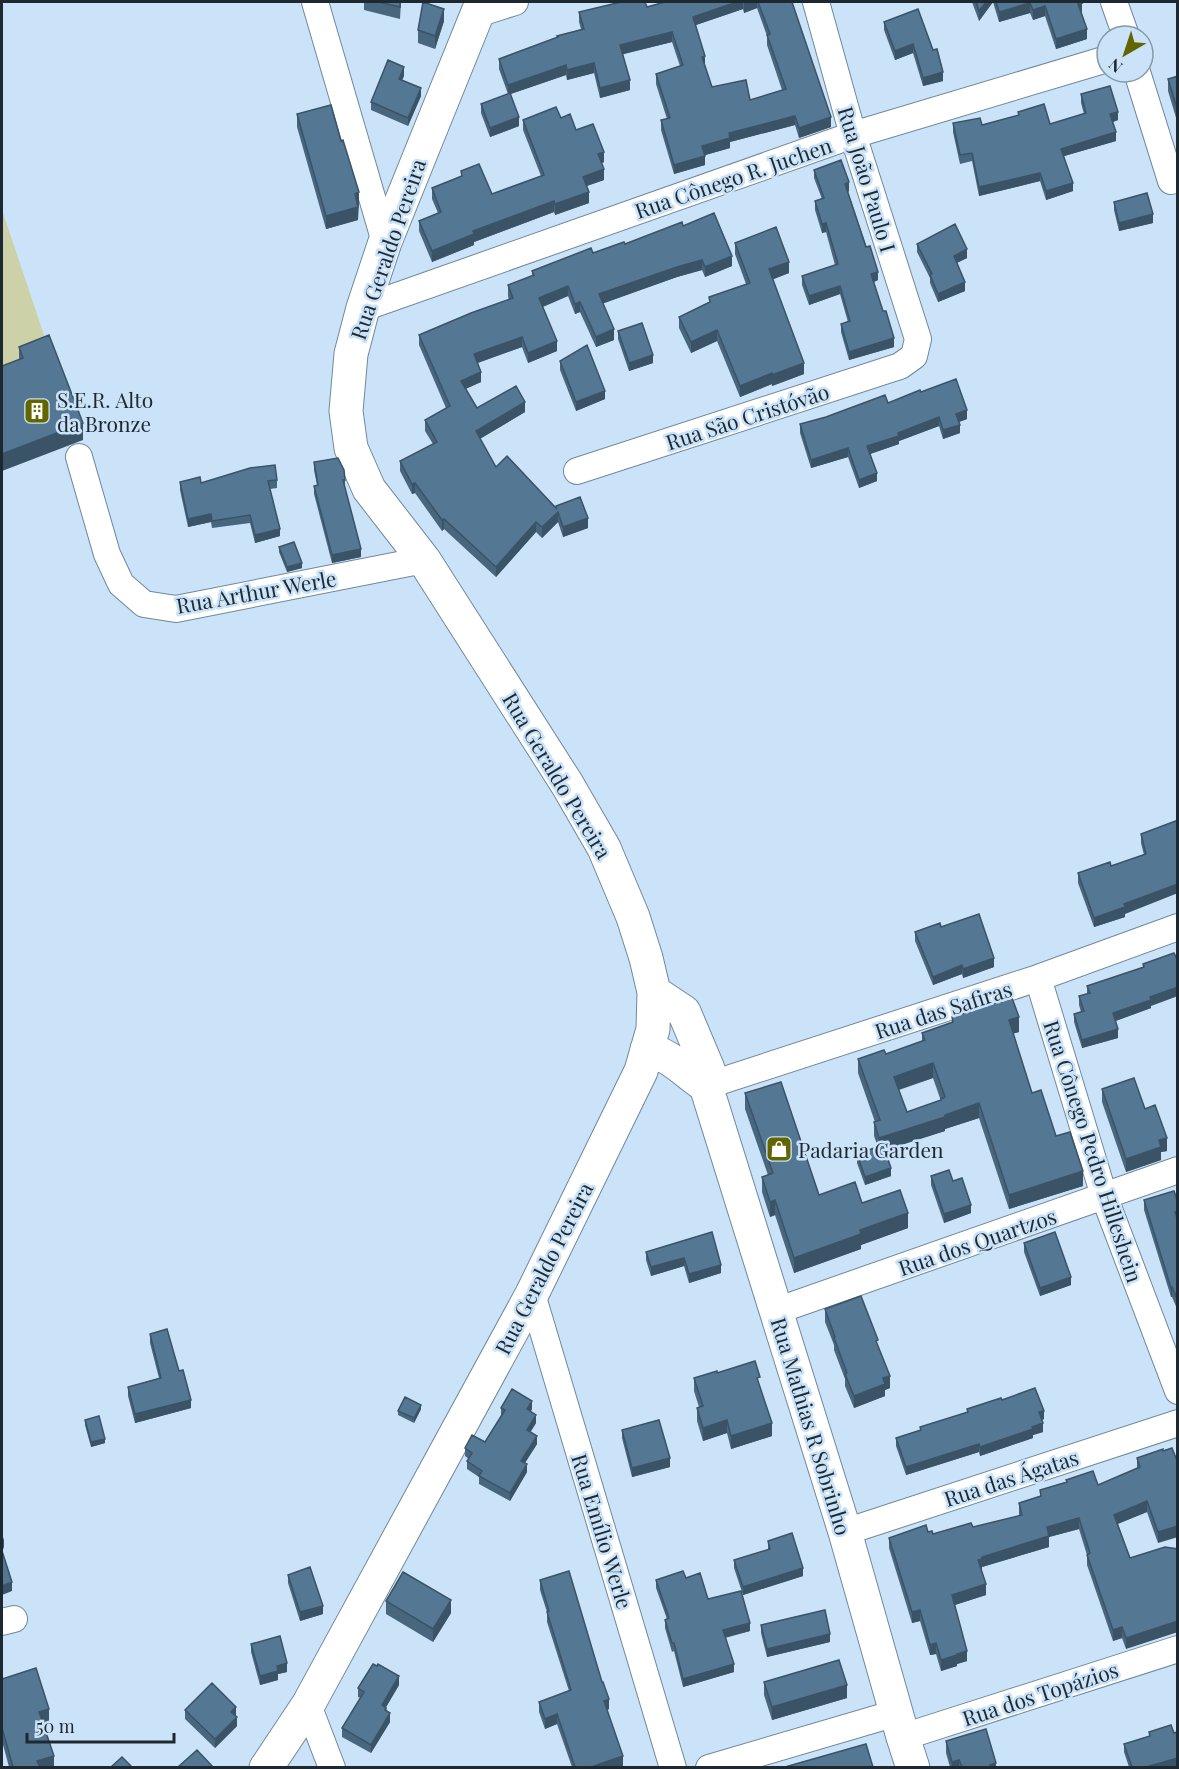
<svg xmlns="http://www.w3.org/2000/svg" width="1179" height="1769" font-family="'Playfair Display',serif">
<rect width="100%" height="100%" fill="#cae3f8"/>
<path fill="#cdd1a7" d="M2 210 51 356 2 373Z"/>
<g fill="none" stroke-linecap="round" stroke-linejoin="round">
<g stroke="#70889b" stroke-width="28">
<path id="minor" d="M315 2 385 242
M1114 2 1126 36
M477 14 515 2
M1137 72 1171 181
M363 308 853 135 1107 59
M79 457 107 554 121 584 144 604 176 609 424 560
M577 471 900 366 914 356 918 339 853 135 816 2
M1038 978 1104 1196 1178 1391
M706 1086 1038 978 1178 927
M532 1294 673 1768
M776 1311 1178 1170
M845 1532 1178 1423
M2 1622 14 1619
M308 1705 332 1768
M903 1737 1178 1649
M709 1768 896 1713"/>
</g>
<g stroke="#70889b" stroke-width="35">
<path id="major" d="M654 992 684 1012 708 1069 706 1086 845 1532 903 1737 913 1768
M647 1049C672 1056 685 1072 706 1086
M266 1768 308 1705 532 1294 641 1071 653 1029 654 992 646 958 633 917 604 848 567 784 424 560 369 489 351 448 346 411 351 354 363 308 385 242 482 2"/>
</g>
<use href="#minor" stroke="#fff" stroke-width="26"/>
<use href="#major" stroke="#fff" stroke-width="33"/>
</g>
<path fill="#48667e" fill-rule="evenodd" d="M364 2H401L400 19 364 10Z
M665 2H792L831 127 799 138 795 125 730 142V148L705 155V165L674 174 661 130V120L667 119 656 84V74L680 66 672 42 623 54 630 90 600 98 594 73 567 80 566 75 510 94 519 126 490 137 481 113V104L508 94 499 69V59L581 29 579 22V12L647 7ZM757 8 767 36V45L782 90 750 100 712 87 705 66 696 25 743 9 744 13Z
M972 2H993L979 21Z
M993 2H1081L1082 13 1087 39 1056 49 1045 16 1033 20 1030 13 999 22Z
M918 9 943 81 923 86 913 53 895 60 884 30V22Z
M444 21 435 49 418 43V30Z
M404 76 402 80 421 96 408 126 371 110V102Z
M1178 76V121H1177L1168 91V79Z
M1081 94 1118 120 1113 122 1116 141 1064 156 1073 191 1046 200 1040 181 979 196 972 161 960 164 953 132V123L982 125 1018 116V112L1050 124 1084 114 1081 103Z
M297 114 359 205 358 220 326 229 297 127Z
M561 118 576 130 604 162 602 163 604 180 587 186 589 203 555 215 554 212 474 242V245L432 262 419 231V221L438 213 432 199V188L461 176V171L492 194 541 176 523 130V120Z
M814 170 849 191 848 192 878 280 874 282 894 347 849 360 841 332V324L848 322 840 294 809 305 802 285V276L835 265 826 232 822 233 815 210V201L822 199 814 178Z
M1114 202 1153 223 1119 231 1114 210Z
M683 226 732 266 705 277 702 270 677 277 603 303 614 340 596 347 580 312 575 314 568 296 543 307 557 351 528 363 522 347 478 363 481 382 465 389 477 408 525 412 480 439 496 467 588 528 563 537 558 522 542 538 536 532 496 577 444 529 442 531 415 493 412 494 400 471V461L433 444 425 431V420L446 408 419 345V335L509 300 508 296V285L532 276V271L625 244Z
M735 243 789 273 773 279 804 374 772 386V384L740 397 717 341 691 353 679 328V317L709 302V297L746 284 735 254Z
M917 244 967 258 957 263 965 291 938 302 930 283V278L917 252Z
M618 331 653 363 629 371 618 339Z
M19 347 83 440 19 360Z
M560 361 605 399 576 411 560 370Z
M921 392 967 419 959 422 960 433 943 439 939 426 899 441V444L870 454 877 481 859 488 848 457 811 468 800 433V424L888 403Z
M314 462 345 480V488L361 557 332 563 314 494V486L317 485 314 470Z
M277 480V488L270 489 280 536 255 543 250 523 212 528 211 522 188 527 180 490V482L201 483Z
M279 547 302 568 287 572 279 552Z
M1178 820 1125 914V917L1094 927 1078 883V873L1111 866 1144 855 1141 843V834Z
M941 927 994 967 963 978 962 974 933 985 915 941V932Z
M1143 964 1151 1008 1115 1021 1118 1038 1082 1048 1074 1022V1014L1081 1012 1079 1005V996L1087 994V986L1143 967Z
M952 1017 1019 1032 1013 1033 1032 1093 1083 1186 1009 1209 979 1118 945 1129V1131L885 1150 891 1176 865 1185 857 1163V1154L878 1147 874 1136V1122H875L858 1073V1059L886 1054 922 1041V1033L952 1022ZM933 1078 941 1101 907 1112 899 1090Z
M1102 1089 1145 1109 1167 1151 1161 1152V1160L1126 1172 1102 1102Z
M745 1093 819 1195 862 1203 908 1228 861 1245V1249L794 1273 775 1215 770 1217 762 1192V1177L768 1175 745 1109Z
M931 1176 953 1181 971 1213 944 1223 931 1185Z
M1144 1200 1178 1202V1311L1172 1297H1171L1144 1210Z
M712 1232 721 1273 689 1283 684 1266 651 1276 646 1260V1252Z
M1024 1243 1071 1285 1040 1296 1024 1252Z
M825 1309 878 1346 890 1388 885 1390V1396L854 1408 845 1386V1379L834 1350V1345L825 1322Z
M150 1334 179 1371 191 1408 135 1423 128 1396V1387L159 1378 150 1343Z
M717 1373 760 1387 772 1436 731 1449 727 1433 703 1441 697 1421V1408L699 1407 694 1391V1378Z
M1002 1400 1044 1419 1042 1420 1043 1432 1033 1435V1438L980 1456 979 1452 906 1475 896 1446V1438L920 1430V1427L967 1413V1409Z
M501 1408 532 1409 531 1411 536 1423 530 1432 537 1444 525 1463 527 1472 510 1501 479 1484V1477L467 1469V1461L469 1459 465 1456V1448L485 1442 501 1416Z
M421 1409 414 1423 398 1415V1411Z
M85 1420 105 1443 91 1447 85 1425Z
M622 1430 670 1467 632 1477 622 1438Z
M1163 1449 1158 1543 1147 1512 1118 1524 1130 1558 1126 1649 1122 1638 1113 1641 1087 1565V1555L1079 1529 1049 1537V1547L982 1567V1570H981L986 1595 954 1605 967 1661 957 1664V1666L941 1671 936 1654 930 1655 920 1621 912 1623 889 1548V1538L928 1532 933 1534 973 1527 1019 1516V1503L1040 1496V1490L1066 1483V1480L1098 1485 1137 1468V1458Z
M768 1541 803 1576 743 1595 734 1568V1560L768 1550Z
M288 1575 323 1614 300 1621 288 1583Z
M686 1578 708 1599 750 1631 725 1638 734 1672 683 1687 674 1651 672 1652 665 1628V1620L667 1619 656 1588V1580Z
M540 1580 609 1709 607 1710 623 1766 620 1767H572L557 1724 545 1729 539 1712V1702L569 1691 547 1622V1612L540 1590Z
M386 1601 451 1613 433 1642 386 1614Z
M761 1625 830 1642 767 1657 761 1633Z
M251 1644 287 1672 278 1674V1680L260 1685 251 1652Z
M2 1679 49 1722 43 1724 54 1767H9L2 1741Z
M764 1682 847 1698 772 1720 764 1695Z
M399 1685 386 1707 390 1722 371 1753 342 1737V1728L361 1698 358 1697V1688Z
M185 1710 236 1716 237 1726 215 1748 185 1719Z
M1149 1732 1174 1733V1767H1129L1124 1752V1744L1149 1736Z
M946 1741 996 1767H950L946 1753Z"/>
<path fill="#3b5367" d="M737 2H743V9L693 26V17Z
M748 2H757V8L744 13V3Z
M986 2H993L979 21V11Z
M1030 3V13L999 22V12Z
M1082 3V13L1078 4Z
M1045 6V16L1033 20V10Z
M444 9V21L435 49V36Z
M1087 29V39L1056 49V39Z
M672 32V42L620 55V45Z
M913 44V53L895 60V51Z
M705 56V66L702 57Z
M594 63V73L567 80V70Z
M566 65V75L508 95V85Z
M404 67V76L399 87V79Z
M943 72V81L923 86V78Z
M630 80V90L600 98V88Z
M421 88V96L408 126V118Z
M1118 112V120L1110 123V114Z
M795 116V125L730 142V148L702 156V146L729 133Z
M519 117V126L490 137V128Z
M831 117V127L799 138V128Z
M1116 132V141L1061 157V149Z
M604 152V162L598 165V154Z
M705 156V165L674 174V165Z
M604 169V180L583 187V177Z
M1040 173V181L979 196V187Z
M849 182V191L845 193V184Z
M1073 183V191L1046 200V191Z
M359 192V205L355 207V194Z
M589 192V203L555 215V204Z
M554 201V212L474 242V245L432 262V251L473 231Z
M358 207V220L326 229V216Z
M1153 214V223L1119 231V223Z
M826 223V232L822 233V224Z
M967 249V258L954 264V256Z
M732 256V266L705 277V267Z
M702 260V270L677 277 599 305V294L677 267Z
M789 262V273L769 281V269Z
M878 272V280L871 283V274Z
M965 282V291L938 302V294Z
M568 286V296L539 308V298Z
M840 286V294L809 305V296Z
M580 302V312L575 314V304Z
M614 329V340L596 347V337Z
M717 330V341L691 353V342Z
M522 337V347L474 364V354Z
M894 338V347L849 360V352Z
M557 341V351L528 363V353Z
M653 355V363L629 371V363Z
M804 363V374L772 386V375Z
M481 372V382L461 391V381Z
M772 373V384L740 397V386Z
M605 391V399L576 411V402Z
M525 402V412L476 441V431Z
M967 410V419L956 423V414Z
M939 417V426L899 441V444L867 455V446Z
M83 423V440L2 471V454Z
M960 425V433L943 439V430Z
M848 448V457L811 468V460Z
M877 473V481L859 488V480Z
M415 483V493L412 494V484Z
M558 512V522L542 538V527Z
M211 514V522L188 527V519Z
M588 518V528L563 537V527Z
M444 519V529L442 531V520Z
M536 522V532L496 577V567Z
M280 529V536L255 543V535Z
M361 549V557L332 563V555Z
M302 563V568L287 572V567Z
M1178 884V893L1125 914V917L1094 927V918L1124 904Z
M994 958V967L963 978V969Z
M962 965V974L933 985V977Z
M1178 987V996L1151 1006V1008L1113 1022V1013L1150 997Z
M1019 1017V1032L1009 1035V1020Z
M1118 1029V1038L1082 1048V1040Z
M933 1063V1078L894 1091V1077Z
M979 1103V1118L945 1129V1131L879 1152V1138Z
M1167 1138V1151L1161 1152V1160L1126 1172V1159L1159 1140Z
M891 1168V1176L865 1185V1177Z
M1083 1171V1186L1009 1209V1195Z
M775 1200V1215L770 1217V1202Z
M971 1205V1213L944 1223V1214Z
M908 1213V1228L861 1245V1249L794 1273V1258L860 1230Z
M684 1258V1266L651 1276V1267Z
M721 1265V1273L689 1283V1274Z
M1071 1277V1285L1040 1296V1288Z
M1172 1287V1297H1171V1288Z
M890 1376V1388L885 1390V1396L854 1408V1396L883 1378Z
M191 1400V1408L135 1423V1414Z
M532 1401V1409L527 1417V1409Z
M421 1405V1409L414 1423V1418Z
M1044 1411V1419L1039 1421V1412Z
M536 1415V1423L527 1438V1430Z
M727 1420V1433L703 1441V1428Z
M772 1423V1436L731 1449V1436Z
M1043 1423V1432L1033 1435V1438L980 1456V1447Z
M537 1436V1444L521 1469V1461Z
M105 1439V1443L91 1447V1442Z
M979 1444V1452L906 1475V1467Z
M670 1458V1467L632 1477V1468Z
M527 1464V1472L510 1501V1493Z
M1147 1501V1512L1114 1525V1515Z
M1079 1518V1529L1049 1537V1547L982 1567V1570L978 1571V1560L982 1557 1047 1527Z
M1178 1526V1537L1158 1543V1532Z
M4 1537V1547L2 1552V1543Z
M803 1568V1576L743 1595V1587Z
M12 1582V1591L2 1595V1586Z
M986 1584V1595L952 1606V1595Z
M451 1600V1613L433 1642V1629Z
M323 1606V1614L300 1621V1612Z
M920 1610V1621L912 1623V1612Z
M1178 1621V1632L1126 1649V1638Z
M750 1623V1631L723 1638V1630Z
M1122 1627V1638L1113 1641V1630Z
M830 1634V1642L767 1657V1649Z
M936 1643V1654L930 1655V1645Z
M967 1651V1661L957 1664V1666L941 1671V1660Z
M287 1663V1672L278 1674V1680L260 1685V1676L277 1666Z
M734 1664V1672L683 1687V1679Z
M399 1676V1685L382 1714V1705Z
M847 1685V1698L772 1720V1707Z
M609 1699V1709L604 1711V1701Z
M236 1707V1716L231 1721V1712Z
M49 1709V1722L39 1725V1712Z
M390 1713V1722L371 1753V1745Z
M557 1714V1724L545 1729V1719Z
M237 1717V1726L215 1748V1739Z
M54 1756V1767H37V1761Z
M623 1756V1766L620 1767H591Z
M1178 1758V1766L1174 1767H1146Z
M959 1760V1767H952V1762Z
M996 1763V1767H990V1765Z"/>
<path fill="#547793" stroke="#3b5367" stroke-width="1.5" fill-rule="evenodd" d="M378 2H400V7Z
M423 2 444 9 435 36 418 30Z
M621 2H645L647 7 665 2H737L693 17 705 56 702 57 712 87 746 80 750 100 786 89 767 35 770 34 758 2H792L831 117 799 128 795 116 729 133 730 138 702 146 705 156 674 165 661 120 670 118 656 74 683 65 672 32 620 45 630 80 600 88 594 63 567 70 566 65 508 85 499 59 558 37 557 36 584 29 579 12Z
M976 2H986L979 11Z
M996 2H1081L1082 3 1078 4 1087 29 1056 39 1045 6 1033 10 1030 3 999 12Z
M918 9 933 50 937 49 943 72 923 78 913 44 895 51 884 22Z
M388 60 404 67 399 79 421 88 408 118 371 102Z
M1178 76V108H1177L1168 79Z
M1110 86 1118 112 1110 114 1116 132 1061 149 1073 183 1046 191 1040 173 979 187 972 153 960 155 953 123 980 118 982 125 1019 115 1018 112 1044 104 1050 124 1086 113 1081 94Z
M510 93 519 117 490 128 481 104Z
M331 105 341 141 343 140 359 192 355 194 358 207 326 216 297 114Z
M556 107 561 118 570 114 576 130 593 124 604 152 598 154 604 169 583 177 589 192 555 204 554 201 473 231 474 234 432 251 419 221 441 212 432 188 462 176 461 171 479 164 492 194 544 175 523 120Z
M841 160 849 182 845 184 866 247 870 246 878 272 871 274 883 311H886L894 338 849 352 841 324 850 321 840 286 809 296 802 276 838 264 826 223 822 224 815 201 824 198 814 170Z
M1147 193 1153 214 1119 223 1114 202Z
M714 213 732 256 705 267 702 260 677 267 599 294 614 329 596 337 580 302 575 304 568 286 539 298 557 341 528 353 522 337 474 354 481 372 461 381 477 408 516 386 525 402 476 431 496 467 507 456 556 508V506L580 497 588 518 563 527 558 512 542 527 536 522 496 567 444 519 442 520 415 483 412 484 400 461 437 442 425 420 450 406 419 335 471 313 513 298 508 285 534 275 532 271 591 248 593 253 624 242 625 244 682 222 683 226Z
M955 224 967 249 954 256 965 282 938 294 930 275 932 274 917 244Z
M776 227 789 262 769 269 804 363 772 375V373L740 386 717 330 691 342 679 317 710 302 709 297 750 283 735 243Z
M642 323 653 355 629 363 618 331Z
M49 335 83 423 2 454V366L23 358 19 347Z
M587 345 605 391 576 402 560 361Z
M956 379 967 410 956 414 960 425 943 430 939 417 898 433 899 436 867 446 877 473 859 480 848 448 811 460 800 424 826 417 885 395 888 403 920 390 921 392Z
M338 458 344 470 345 480H343L361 549 332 555 314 486 318 485 314 462Z
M275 465 277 480 268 481 280 529 255 535 250 515 212 521 211 514 188 519 180 482 200 477 201 483 250 468Z
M294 542 302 563 287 567 279 547Z
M1178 820V884L1124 904 1125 907 1094 918 1078 873 1110 862 1111 866 1146 854 1141 834Z
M979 914 994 958 963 969 962 965 933 977 915 932 940 923 941 927Z
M1174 953 1178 961V987L1150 997 1151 1000 1113 1013 1118 1029 1082 1040 1074 1014 1084 1011 1079 996 1090 993 1087 986 1144 967 1143 964Z
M1012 998 1019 1017 1009 1020 1032 1093 1041 1090 1056 1136 1070 1132 1083 1171 1009 1195 979 1103 945 1115V1117L879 1138 874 1122 880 1120 858 1059 884 1050 886 1054 925 1040 922 1033 953 1022 952 1017ZM933 1063 945 1097 941 1099V1100L907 1112 894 1077Z
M1134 1078 1145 1109 1155 1105 1167 1138 1159 1140 1161 1147 1126 1159 1102 1089Z
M781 1082 819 1195 855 1182 862 1203 900 1190 908 1213 860 1230 861 1234 794 1258 775 1200 770 1202 762 1177 773 1173 745 1093Z
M883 1145 891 1168 865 1177 857 1154Z
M949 1170 953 1181 962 1178 971 1205 944 1214 931 1176Z
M1174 1191 1178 1202V1212H1175L1178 1221V1301L1172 1287 1171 1288 1144 1200Z
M712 1232 721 1265 689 1274 684 1258 651 1267 646 1252Z
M1055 1232 1071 1277 1040 1288 1024 1243Z
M861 1296 878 1340 876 1341 890 1376 883 1378 885 1384 854 1396 845 1374 847 1373 834 1338 835 1337 825 1309Z
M167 1329 179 1371 183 1370 191 1400 135 1414 128 1387 161 1378 150 1334Z
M755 1361 760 1377 757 1378 772 1423 731 1436 727 1420 703 1428 697 1408 703 1406 694 1378 717 1371V1373Z
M1035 1388 1044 1411 1039 1412 1043 1423 1032 1427 1033 1429 980 1447 979 1444 906 1467 896 1438 921 1430 920 1427 968 1412 967 1409 1001 1398 1002 1400Z
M512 1389 532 1401 527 1409 536 1415 527 1430 537 1436 521 1461 527 1464 510 1493 479 1476 482 1471 467 1461 472 1453 465 1448 472 1435 485 1442 505 1410 501 1408Z
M405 1397 421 1405 414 1418 398 1411Z
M99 1416 105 1439 91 1442 85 1420Z
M659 1420 670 1458 632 1468 622 1430Z
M1172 1448 1178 1463V1526L1158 1532 1147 1501 1114 1515 1130 1558 1165 1547 1178 1549V1621L1126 1638 1122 1627 1113 1630 1087 1555 1090 1553 1079 1518 1047 1527 1049 1536 982 1557V1559L978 1560 986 1584 952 1595 967 1651 957 1654V1655L941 1660 936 1643 930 1645 920 1610 912 1612 889 1538 926 1525 928 1532 932 1531 933 1534 971 1523 973 1527 1022 1515 1019 1503 1041 1496 1040 1490 1067 1482 1066 1480 1093 1471 1098 1485 1140 1467 1137 1458 1163 1449V1451Z
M792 1533 803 1568 743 1587 734 1560 770 1549 768 1541Z
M2 1551 12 1582 2 1586Z
M310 1567 323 1606 300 1612 288 1575Z
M569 1571 602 1682H603L609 1699 604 1701 623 1756 591 1767H575L557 1714 545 1719 539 1702 571 1690 547 1612 549 1611 540 1580Z
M683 1571 686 1578 700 1573 708 1599 741 1591 750 1623 723 1630 734 1664 683 1679 674 1643H672L665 1620 669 1618 656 1580Z
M403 1572 451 1600 433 1629 386 1601Z
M825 1610 830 1634 767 1649 761 1625Z
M280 1636 287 1663 277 1666 278 1671 260 1676 251 1644Z
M839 1660 847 1685 772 1707 764 1682Z
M373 1664 377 1666 378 1664 399 1676 382 1705 386 1708 385 1710 390 1713 371 1745 342 1728 364 1692 358 1688Z
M36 1668 49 1709 39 1712 54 1756 37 1761 40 1767H13L2 1728V1679Z
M212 1683 236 1707 231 1712 237 1717 215 1739 185 1710Z
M1171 1725 1174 1733 1177 1732 1178 1735V1758L1146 1767H1132L1124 1744 1150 1736 1149 1732Z
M986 1729 996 1763 990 1765 991 1767H962L959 1760 952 1762 946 1741Z
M866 1744 873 1767H785Z
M197 1750 213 1767H178Z
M122 1757 132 1767H111Z"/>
<defs>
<g id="building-square" transform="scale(1.35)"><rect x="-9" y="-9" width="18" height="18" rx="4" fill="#636500" stroke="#cae3f8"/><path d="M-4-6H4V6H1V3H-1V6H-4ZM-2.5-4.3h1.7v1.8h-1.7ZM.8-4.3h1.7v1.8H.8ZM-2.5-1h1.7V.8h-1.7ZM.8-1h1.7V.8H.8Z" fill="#fff"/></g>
<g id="shop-square" transform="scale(1.35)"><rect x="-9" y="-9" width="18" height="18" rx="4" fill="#636500" stroke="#cae3f8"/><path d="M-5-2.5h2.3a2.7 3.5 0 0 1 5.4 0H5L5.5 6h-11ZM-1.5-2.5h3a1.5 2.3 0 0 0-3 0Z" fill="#fff"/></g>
</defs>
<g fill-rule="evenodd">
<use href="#building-square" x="37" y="411"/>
<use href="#shop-square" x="779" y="1149"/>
</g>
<g text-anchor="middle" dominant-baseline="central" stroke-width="5" stroke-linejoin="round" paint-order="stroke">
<g font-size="21" fill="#1e2830" stroke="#cae3f8">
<text transform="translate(733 177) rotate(-19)">Rua Cônego R. Juchen</text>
<text transform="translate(868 179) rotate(73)">Rua João Paulo I</text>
<text transform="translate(387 249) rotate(-71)">Rua Geraldo Pereira</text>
<text transform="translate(747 416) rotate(-18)">Rua São Cristóvão</text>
<text transform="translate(256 591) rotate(-10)">Rua Arthur Werle</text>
<text transform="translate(558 775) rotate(59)">Rua Geraldo Pereira</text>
<text transform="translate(943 1009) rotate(-18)">Rua das Safiras</text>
<text transform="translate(1094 1151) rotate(72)">Rua Cônego Pedro Hilleshein</text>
<text transform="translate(977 1241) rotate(-19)">Rua dos Quartzos</text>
<text transform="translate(543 1268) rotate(-63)">Rua Geraldo Pereira</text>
<text transform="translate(812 1426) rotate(73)">Rua Mathias R Sobrinho</text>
<text transform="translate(1011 1477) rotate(-18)">Rua das Ágatas</text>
<text transform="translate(603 1531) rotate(73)">Rua Emílio Werle</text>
<text transform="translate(1040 1693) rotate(-18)">Rua dos Topázios</text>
</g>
<g font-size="21" fill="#1e2830" stroke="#cae3f8" text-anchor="start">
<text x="57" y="399">S.E.R. Alto<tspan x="57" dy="24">da Bronze</tspan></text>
<text x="798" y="1149">Padaria Garden</text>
</g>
</g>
<rect width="1179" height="1769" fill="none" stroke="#1e2830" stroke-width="6"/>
<g transform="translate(1125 54) rotate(219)"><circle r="28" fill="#cae3f8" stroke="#8598a8" stroke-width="1.5"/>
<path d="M0-4.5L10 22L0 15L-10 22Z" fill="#636500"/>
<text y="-9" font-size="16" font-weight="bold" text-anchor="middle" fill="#1e2830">N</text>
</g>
<path d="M27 1733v9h147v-9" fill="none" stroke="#1e2830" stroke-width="3"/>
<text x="36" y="1733" font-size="18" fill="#1e2830" stroke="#cae3f8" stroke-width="4.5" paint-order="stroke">50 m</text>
</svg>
